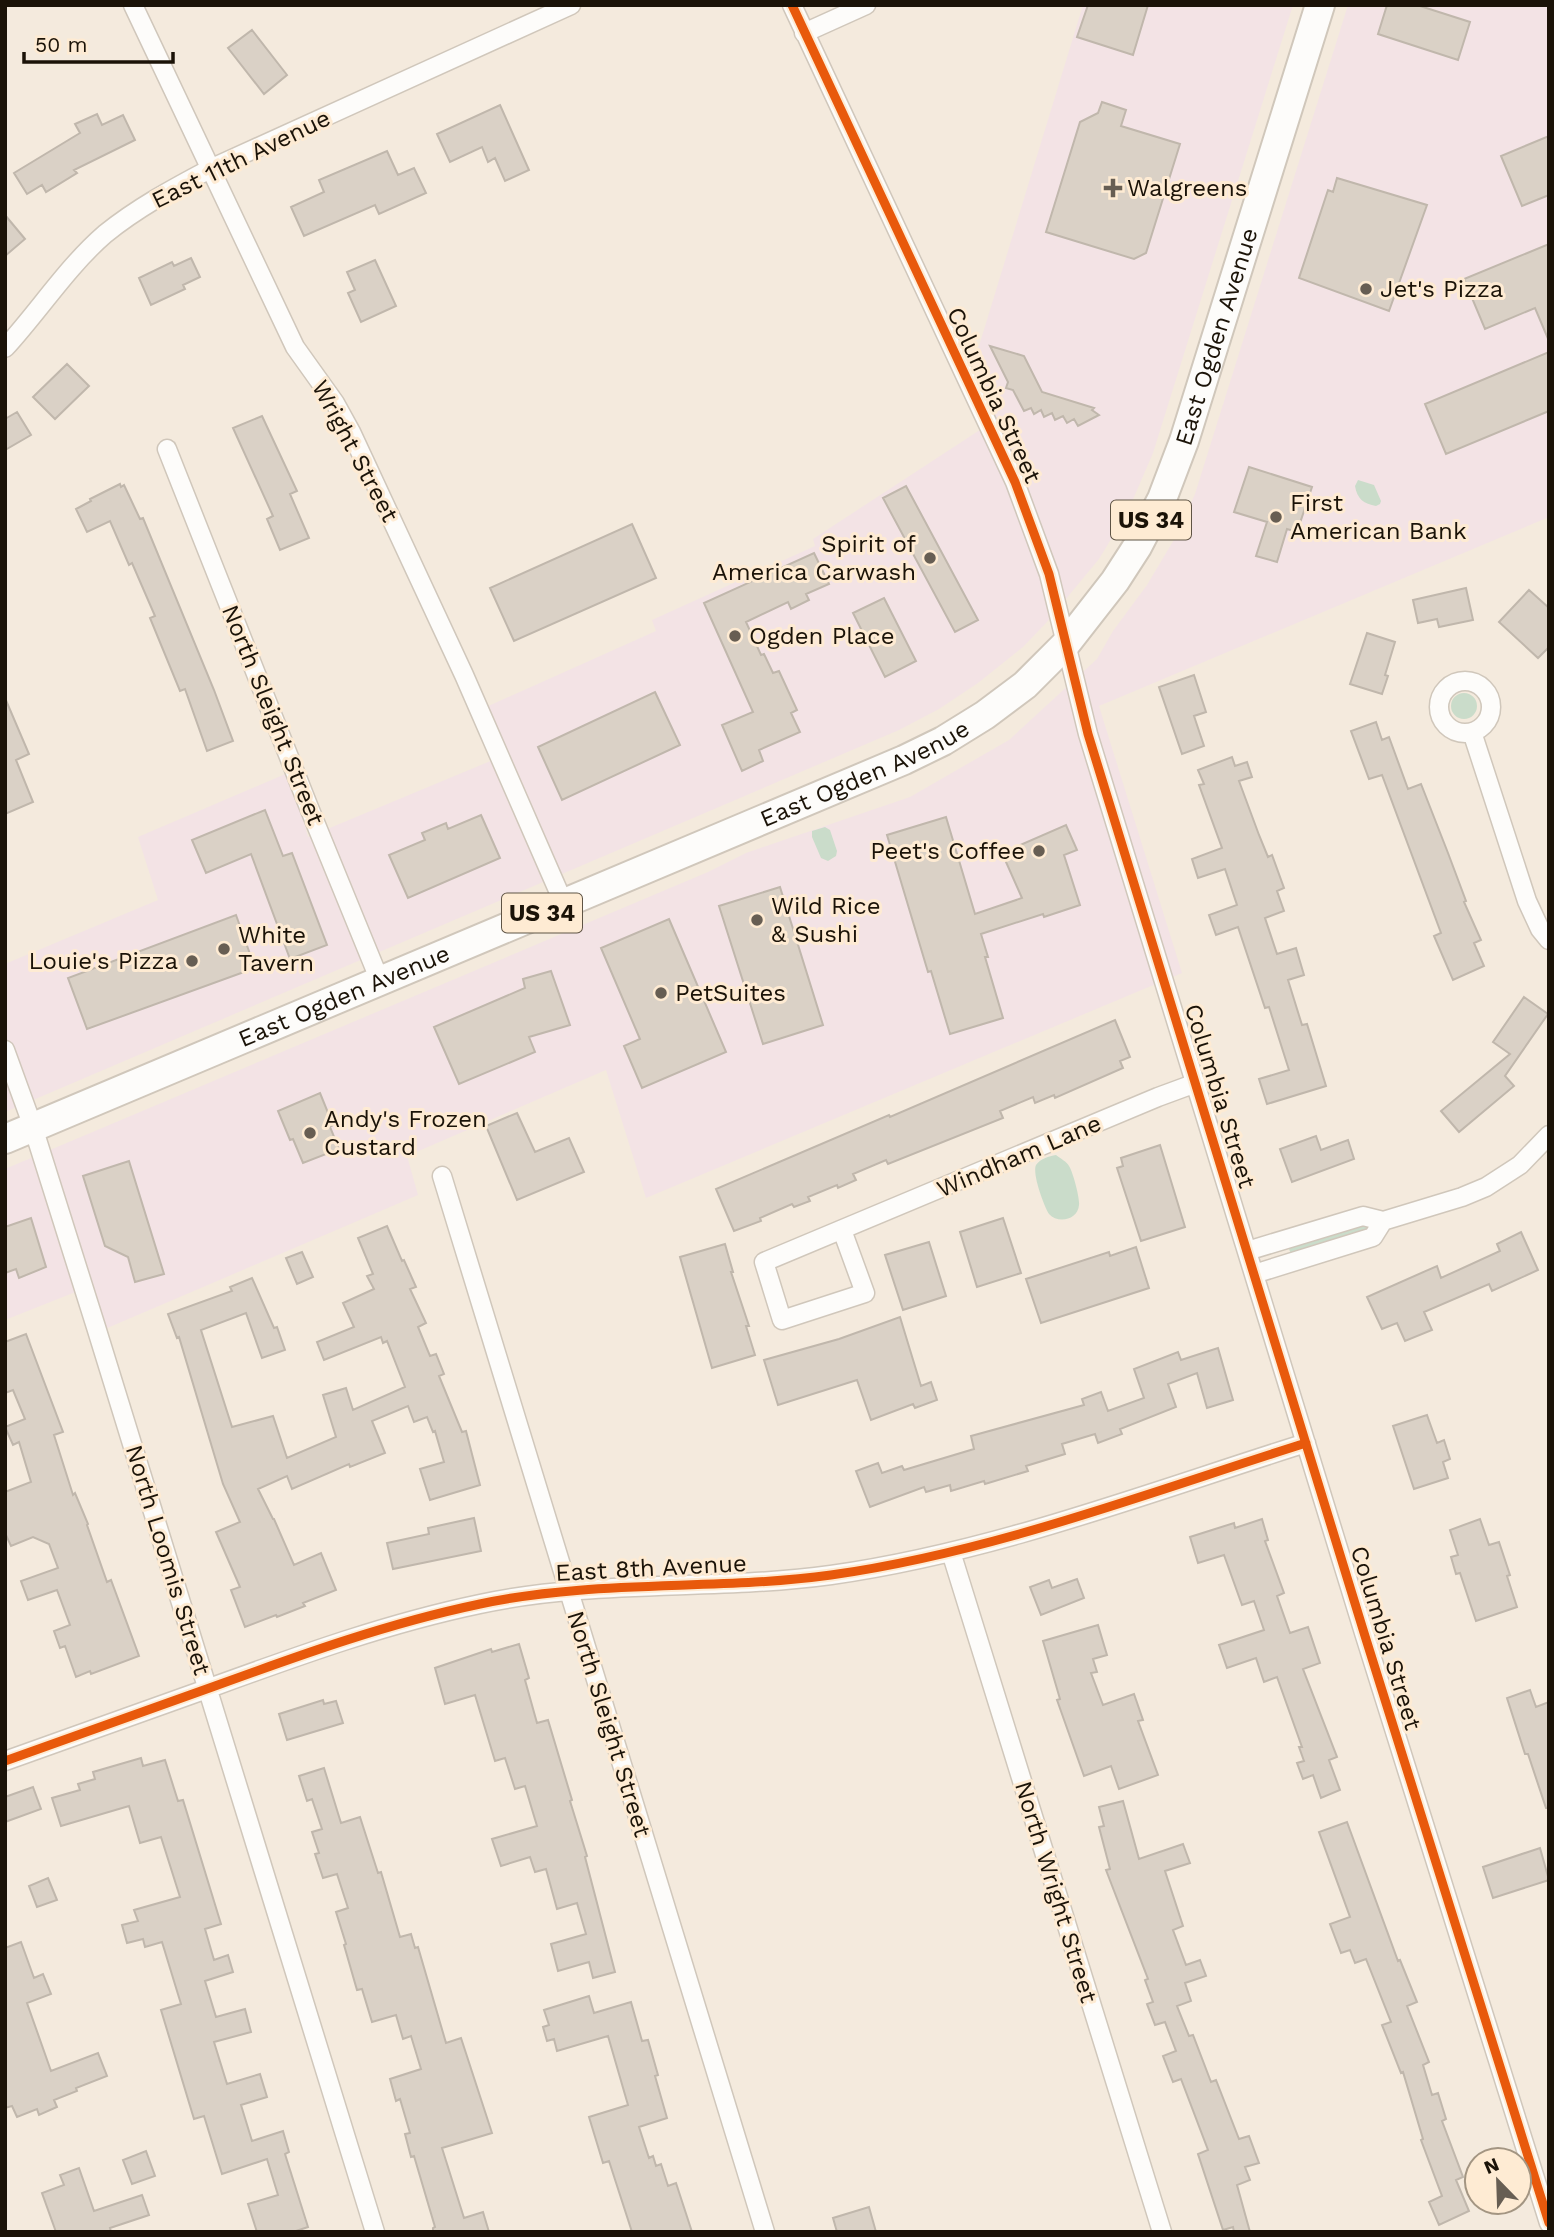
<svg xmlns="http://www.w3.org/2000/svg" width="1554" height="2237" font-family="'Work Sans',sans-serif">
<rect width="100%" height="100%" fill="#f4eadd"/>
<path fill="#f3e3e5" d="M1083 5H1293L1153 453 1128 511 1099 559 1046 623 1023 647 978 683 939 709 899 730 5 1112V964L158 900 138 837 290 772 308 837 505 755 484 708 656 631 652 620 815 546 813 539 989 424 972 369Z
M1348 5H1549V517L1099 706 1182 973 646 1198 606 1070 407 1156 418 1195 91 1335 78 1291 5 1320V1169L708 872 746 853 910 797 1009 740 1097 659 1113 631 1147 585 1175 538 1195 494Z"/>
<path fill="#cadcca" d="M1358 480 1374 485 1381 501 1380 504 1376 506C1364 504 1357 499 1355 486Z
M1451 706a13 13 0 1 1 26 0a13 13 0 1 1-26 0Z
M825 827 830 830 837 851 836 856 828 861 821 858 812 837V831Z
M1056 1155C1060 1158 1067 1162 1069 1166 1073 1172 1080 1198 1079 1205 1078 1220 1058 1224 1049 1214 1044 1206 1032 1174 1036 1165 1040 1159 1049 1156 1056 1155Z
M1371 1222 1372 1228 1291 1254 1289 1249 1291 1246Z"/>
<path fill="#dad1c6" stroke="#c0b7ac" stroke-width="2" d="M1088 5H1148L1133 55 1077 37Z
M1387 5H1417L1470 22 1458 60 1378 34Z
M252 30 287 75 264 94 228 48Z
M1102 102 1126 110 1121 126 1180 144 1146 253 1134 259 1046 232 1080 122 1098 113Z
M500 105 529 170 505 181 495 158 488 162 482 147 450 162 437 134Z
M97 114 102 125 123 115 135 140 74 170 77 173 46 192 42 185 27 194 14 173 80 133 75 124Z
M1549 136V195L1522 206 1501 156Z
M387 151 398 175 414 168 426 193 379 214 375 205 304 236 291 207 324 192 319 180Z
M1337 178 1427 205 1389 311 1299 278 1328 190 1333 192Z
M5 215 25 239 5 256Z
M1549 244V341L1535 308 1485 329 1464 279Z
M191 258 200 277 183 285 185 289 151 305 139 278 172 262 174 266Z
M375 260 396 306 361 322 348 293 355 290 347 272Z
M990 346 1024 356 1042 392 1094 408 1092 410 1099 415 1078 426 1074 419 1067 423 1063 416 1055 420 1052 413 1044 417 1041 410 1034 414 1031 408 1024 411 1013 390 1006 388 1008 382Z
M1549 352V411L1446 454 1425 404Z
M67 364 89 386 55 419 33 397Z
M17 412 31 435 5 450V419Z
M262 416 297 491 290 494 309 538 280 550 267 519 273 516 233 428Z
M1249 467 1312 487 1297 532 1287 529 1277 562 1256 556 1267 522 1234 512Z
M120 484 121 487 124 485 140 519 143 518 214 690 233 741 207 751 185 689 180 691 150 618 155 616 132 563 129 565 110 521 87 532 76 509 91 501 90 499Z
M906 486 978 620 955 632 883 498Z
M632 524 656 578 514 641 490 588Z
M814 553 829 584 806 594 809 600 791 609 788 602 746 622 761 655 764 654 773 673 779 671 797 710 791 713 800 732 759 750 763 761 742 771 722 725 753 712 704 603Z
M1466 588 1473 620 1439 627 1437 619 1418 623 1413 600Z
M1529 590 1549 608V647L1538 658 1499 622Z
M884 598 916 661 885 677 853 613Z
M1367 633 1395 642 1385 675 1388 676 1382 694 1350 684Z
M1194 675 1206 712 1194 716 1204 746 1182 754 1159 687Z
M655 692 680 745 562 800 538 747Z
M5 698 29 754 16 760 33 802 5 814Z
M1376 722 1382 740 1389 737 1408 789 1421 784 1448 853 1466 901 1464 902 1481 940 1474 943 1484 966 1453 980 1434 936 1441 933 1382 775 1369 779 1351 731Z
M1232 757 1235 766 1247 762 1252 777 1239 781 1259 835 1268 857 1272 855 1284 888 1277 891 1284 911 1265 918 1277 954 1296 948 1304 975 1288 980 1302 1025 1307 1024 1326 1086 1267 1104 1259 1079 1289 1070 1269 1007 1265 1008 1238 927 1216 935 1209 915 1237 905 1225 869 1198 878 1192 859 1222 848 1199 785 1204 784 1198 770Z
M265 810 283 856 292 853 327 945 290 959 251 854 206 873 192 840Z
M481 815 500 858 408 898 389 855 425 840 422 833 446 823 448 829Z
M946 817 975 914 1022 898 1002 853 1066 825 1077 850 1064 855 1080 905 1044 917 1043 914 981 934 988 957H985L1003 1018 950 1034 931 971 928 972 887 835Z
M780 887 823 1025 763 1044 719 906Z
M236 915 255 968 87 1029 68 978Z
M669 919 726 1052 642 1088 624 1046 640 1039 601 948Z
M551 971 570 1025 529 1037 535 1052 459 1084 434 1027 525 988 523 979Z
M1524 997 1548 1014 1505 1076 1514 1086 1459 1132 1441 1111 1510 1054 1493 1042Z
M1115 1020 1130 1057 1120 1061 1123 1068 1055 1098 1054 1095 1035 1103 1033 1097 1000 1111 1003 1118 888 1164 886 1160 853 1174 856 1180 838 1188 837 1185 808 1197 810 1201 794 1207 792 1204 760 1218 761 1221 734 1231 716 1189 889 1115 890 1117Z
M320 1093 333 1125 330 1127 339 1149 303 1163 293 1139 290 1140 278 1111Z
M517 1113 535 1152 569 1138 584 1172 517 1200 486 1126Z
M1316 1136 1321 1150 1348 1140 1354 1159 1292 1182 1280 1149Z
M1160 1145 1185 1227 1141 1241 1117 1168 1123 1166 1121 1158Z
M129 1161 164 1274 135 1282 128 1257 105 1246 83 1176Z
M31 1218 46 1267 19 1278 16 1269 5 1273V1227Z
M1003 1218 1021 1273 977 1287 960 1232Z
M387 1226 402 1261 404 1260 416 1287 410 1289 426 1323 418 1327 430 1356 436 1354 444 1374 439 1376 462 1432 466 1431 480 1485 430 1500 420 1469 444 1462 435 1431 433 1432 427 1417 414 1422 408 1406 372 1421 385 1453 350 1467 349 1464 292 1489 287 1476 258 1489 273 1519H274L294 1565 321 1553 336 1590 303 1603 305 1606 277 1617 276 1615 245 1627 231 1590 240 1587 216 1532 240 1522 223 1484 179 1337 177 1338 168 1314 232 1291 230 1287 252 1278 274 1328 277 1327 285 1350 262 1358 246 1313 201 1330 232 1427 273 1416 287 1458 336 1437 323 1395 346 1388 353 1410 405 1387 387 1341 383 1343 381 1337 324 1360 317 1342 354 1327 343 1303 374 1289 367 1276 373 1274 358 1238Z
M1521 1232 1538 1270 1492 1291 1489 1284 1424 1312 1432 1330 1405 1341 1397 1323 1382 1329 1367 1297 1437 1266 1441 1278 1500 1251 1497 1244Z
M929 1242 946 1296 903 1310 885 1255Z
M725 1244 733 1272H731L749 1326H746L755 1355 712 1368 680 1257Z
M1136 1247 1149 1288 1041 1323 1026 1279 1109 1252 1110 1256Z
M302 1252 313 1277 297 1284 286 1258Z
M900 1317 921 1386 931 1382 937 1400 915 1408 913 1404 871 1420 857 1380 778 1405 764 1360 839 1339Z
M26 1334 63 1432 54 1435 73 1495 75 1493 88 1524 87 1525 107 1582 111 1580 139 1656 91 1674 90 1671 76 1677 65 1646 60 1648 54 1631 70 1625 57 1590 28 1600 21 1581 58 1568 49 1544 33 1537 11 1546 5 1533V1492L31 1482 19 1442 13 1445 5 1427 25 1419 13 1390 5 1393V1342Z
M1218 1348 1233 1400 1207 1408 1197 1373 1168 1384 1176 1407 1120 1429 1122 1434 1098 1443 1095 1434 1062 1444 1065 1454 1026 1466 1028 1471 985 1484 984 1481 951 1491 950 1485 926 1492 924 1487 870 1507 856 1471 878 1463 882 1473 902 1466 904 1470 974 1449 971 1436 1084 1405 1082 1399 1101 1392 1108 1411 1144 1398 1134 1369 1178 1352 1181 1360Z
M1427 1415 1437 1443 1444 1440 1450 1459 1443 1462 1448 1478 1414 1489 1393 1426Z
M474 1518 481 1551 393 1569 387 1543 429 1534 428 1528Z
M1262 1519 1268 1540 1265 1541 1284 1593 1277 1596 1290 1633 1308 1627 1320 1663 1303 1669 1337 1757 1329 1760 1340 1790 1321 1798 1313 1775 1303 1779 1297 1763 1304 1761 1299 1747H1302L1277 1677 1264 1682 1256 1658 1227 1668 1219 1645 1264 1630 1254 1601 1242 1605 1224 1555 1198 1563 1190 1537 1234 1523 1235 1528Z
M1480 1519 1489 1545 1499 1542 1510 1575 1507 1576 1517 1607 1476 1621 1460 1573 1456 1574 1451 1557 1458 1555 1450 1530Z
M1077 1579 1084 1598 1041 1615 1030 1587 1049 1580 1052 1588Z
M1098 1625 1107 1655 1093 1659 1097 1672 1091 1673 1103 1705 1134 1694 1143 1720 1138 1721 1158 1775 1119 1789 1111 1766 1084 1776 1057 1700 1060 1699 1043 1641Z
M519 1644 529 1678 525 1680 537 1723 548 1720 572 1800 570 1801 587 1856 585 1857 615 1972 593 1978 589 1962 558 1971 551 1944 586 1934 577 1903 557 1909 546 1869 535 1872 530 1857 501 1866 492 1839 537 1826 525 1786 515 1789 505 1758 495 1761 475 1695 445 1704 435 1668 491 1649 492 1652Z
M1530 1690 1536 1707 1549 1702V1808H1546L1528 1754H1525L1507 1698Z
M323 1700 324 1704 336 1701 343 1723 287 1740 279 1714Z
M141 1758 143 1766 165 1760 178 1801 183 1800 221 1924 205 1929 214 1960 228 1955 233 1972 205 1981 216 2017 245 2009 251 2032 214 2042 227 2084 260 2074 267 2097 241 2105 252 2141 283 2131 289 2152 285 2154 308 2227 293 2232H257L248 2204 278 2195 267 2159 222 2174 204 2116 194 2119 161 2010 181 2004 162 1942 145 1947 143 1939 127 1943 122 1925 138 1921 134 1910 180 1897 161 1837 140 1843 129 1806 61 1826 52 1798 80 1790 78 1784 95 1779 93 1772Z
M324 1768 341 1823 360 1817 378 1873 381 1872 400 1937 411 1934 415 1948 418 1947 446 2043 461 2038 492 2133 442 2148 464 2218 483 2212 489 2232H433V2228L435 2227 414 2156 411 2157 405 2134 410 2133 400 2099 396 2101 390 2079 421 2069 411 2036 403 2039 396 2015 372 2022 362 1989 357 1990 344 1945 346 1944 336 1912 348 1908 337 1874 323 1878 315 1854 319 1853 312 1832 322 1829 312 1799 307 1801 299 1776Z
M33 1787 41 1809 5 1822V1797Z
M1123 1801 1139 1859 1183 1844 1190 1863 1165 1871 1183 1926 1173 1930 1186 1965 1200 1960 1206 1976 1185 1983 1191 2001 1177 2006 1189 2036 1193 2035 1211 2082 1216 2080 1239 2139 1249 2136 1259 2163 1245 2167 1250 2180 1237 2185 1250 2232H1234L1233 2227 1223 2230 1198 2154 1208 2150 1181 2079 1173 2082 1163 2056 1176 2051 1165 2022 1155 2025 1147 2004 1153 2002 1145 1980 1148 1979 1106 1870 1110 1869 1099 1827 1104 1826 1099 1807Z
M1347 1822 1398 1961 1400 1960 1417 2002 1407 2006 1429 2062 1423 2065 1432 2095 1438 2093 1446 2119 1442 2121 1463 2177 1456 2180 1469 2211 1439 2225 1429 2202 1442 2196 1421 2140 1423 2139 1403 2072 1401 2073 1382 2025 1391 2022 1366 1959 1355 1963 1350 1950 1341 1953 1330 1924 1350 1917 1319 1832Z
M1540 1848 1549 1880 1493 1898 1483 1867Z
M48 1878 57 1900 37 1907 29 1886Z
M21 1942 34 1978 43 1974 51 1994 27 2003 51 2071 98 2053 107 2076 76 2088 77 2091 54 2100 57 2107 39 2115 37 2109 17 2117 12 2106 5 2108V1948Z
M589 1996 594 2013 631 2002 642 2041 648 2040 658 2075 655 2076 667 2118 639 2127 649 2158 653 2156 656 2166 661 2164 668 2186 676 2183 692 2232H632L609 2161 603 2163 589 2117 628 2105 608 2036 557 2051 554 2039 547 2041 543 2027 549 2025 544 2010Z
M146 2151 155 2176 132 2184 123 2160Z
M79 2168 94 2211 142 2195 149 2215 110 2228 111 2232H56L42 2193 64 2185 60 2175Z
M869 2207 876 2232H837L833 2218Z"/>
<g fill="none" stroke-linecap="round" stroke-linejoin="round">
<g stroke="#d0c7bb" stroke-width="21">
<path id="street" d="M133 5 295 347 335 403 351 432 464 675 564 904
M792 5 1015 482 1049 574 1088 734 1365 1636 1549 2223
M804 33 866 5
M5 348C39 311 67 267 105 234 137 208 174 188 210 169L571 5
M167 449 308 805 380 981
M1439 707a26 26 0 1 1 52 0a26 26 0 1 1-52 0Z
M1472 732 1527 901 1540 929 1549 940
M5 1050 33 1127 96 1327 375 2232
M442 1176 765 2232
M842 1230 865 1293 782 1320 764 1262 1158 1097 1196 1083
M1247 1251 1363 1216 1383 1221 1462 1197 1486 1187 1520 1165 1549 1135
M1254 1274 1373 1237 1383 1221
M951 1552 1162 2232
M5 1761C75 1736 145 1711 215 1686 303 1654 389 1623 480 1604 596 1579 714 1591 831 1575 994 1552 1150 1492 1306 1443"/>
</g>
<g stroke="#d0c7bb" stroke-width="32">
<g id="primary">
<path id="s1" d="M5 1139 904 760 943 741 985 715 1025 685 1065 645 1115 581 1137 547 1162 499 1184 441 1320 5"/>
</g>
</g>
<use href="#street" stroke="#fdfcfa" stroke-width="18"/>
<use href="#primary" stroke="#fdfcfa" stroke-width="28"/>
<g stroke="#feebd3" stroke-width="13">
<path id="cycleway" d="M792 5 1015 482 1049 574 1088 734 1365 1636 1549 2223
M5 1761C75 1736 145 1711 215 1686 303 1654 389 1623 480 1604 596 1579 714 1591 831 1575 994 1552 1150 1492 1306 1443"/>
</g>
<use href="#cycleway" stroke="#e8590c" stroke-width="9"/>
</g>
<g fill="#675e53" stroke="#feebd3" stroke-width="2.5">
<path d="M1109.5 177.5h7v7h7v7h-7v7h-7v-7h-7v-7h7z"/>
<circle cx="1366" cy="289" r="7"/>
<circle cx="1276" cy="517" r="7"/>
<circle cx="930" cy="558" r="7"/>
<circle cx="735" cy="636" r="7"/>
<circle cx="1039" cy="851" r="7"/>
<circle cx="757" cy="920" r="7"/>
<circle cx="224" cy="949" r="7"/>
<circle cx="192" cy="961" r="7"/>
<circle cx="661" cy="993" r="7"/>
<circle cx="310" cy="1133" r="7"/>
</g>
<g text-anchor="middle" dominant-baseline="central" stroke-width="6" stroke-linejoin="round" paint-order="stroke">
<g fill="#feebd3" stroke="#5f5445" stroke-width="2">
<rect x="1111" y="500.5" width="80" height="39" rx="5"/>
<rect x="502" y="893.5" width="80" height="39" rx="5"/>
</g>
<g font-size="23" font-weight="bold" fill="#1b1308">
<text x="1151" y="520">US 34</text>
<text x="542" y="913">US 34</text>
</g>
<g font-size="24" fill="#1b1308" stroke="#feebd3">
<text transform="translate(241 159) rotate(-26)">East 11th Avenue</text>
<text stroke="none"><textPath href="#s1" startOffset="1522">East Ogden Avenue</textPath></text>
<text transform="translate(994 395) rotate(65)">Columbia Street</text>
<text transform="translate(355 451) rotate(62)">Wright Street</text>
<text transform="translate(273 715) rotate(68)">North Sleight Street</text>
<text stroke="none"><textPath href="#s1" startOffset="934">East Ogden Avenue</textPath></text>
<text stroke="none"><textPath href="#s1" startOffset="368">East Ogden Avenue</textPath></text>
<text transform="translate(1220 1096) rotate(73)">Columbia Street</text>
<text transform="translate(1019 1156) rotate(-23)">Windham Lane</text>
<text transform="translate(168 1560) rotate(73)">North Loomis Street</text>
<text transform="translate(651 1568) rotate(-3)">East 8th Avenue</text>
<text transform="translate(1386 1638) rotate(73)">Columbia Street</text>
<text transform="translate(609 1724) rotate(73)">North Sleight Street</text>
<text transform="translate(1056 1892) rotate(73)">North Wright Street</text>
</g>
<g font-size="24" fill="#1b1308" stroke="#feebd3" text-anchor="start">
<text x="1127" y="188">Walgreens</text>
<text x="1380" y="289">Jet's Pizza</text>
<text x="1290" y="503">First<tspan x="1290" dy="28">American Bank</tspan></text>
<text x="916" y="544" text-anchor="end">Spirit of<tspan x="916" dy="28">America Carwash</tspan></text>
<text x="749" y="636">Ogden Place</text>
<text x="1025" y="851" text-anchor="end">Peet's Coffee</text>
<text x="771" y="906">Wild Rice<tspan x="771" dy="28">&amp; Sushi</tspan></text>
<text x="238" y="935">White<tspan x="238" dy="28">Tavern</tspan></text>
<text x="178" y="961" text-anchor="end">Louie's Pizza</text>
<text x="675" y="993">PetSuites</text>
<text x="324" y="1119">Andy's Frozen<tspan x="324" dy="28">Custard</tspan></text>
</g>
</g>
<rect width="1554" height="2237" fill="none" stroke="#1b1308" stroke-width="14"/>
<g transform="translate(1498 2181) rotate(337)"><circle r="33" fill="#feebd3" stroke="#a39582" stroke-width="2"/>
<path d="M0-5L12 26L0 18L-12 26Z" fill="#675e53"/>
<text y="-10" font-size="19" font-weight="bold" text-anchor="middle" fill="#1b1308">N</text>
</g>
<path d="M24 52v10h149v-10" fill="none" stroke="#1b1308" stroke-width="3.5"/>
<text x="35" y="52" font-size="21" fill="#1b1308" stroke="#feebd3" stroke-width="5" paint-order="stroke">50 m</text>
</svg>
